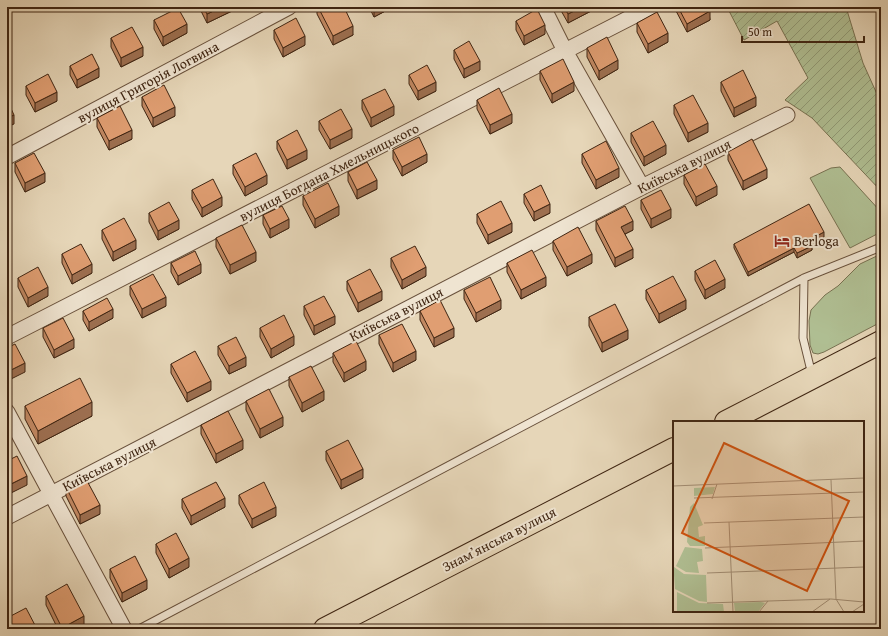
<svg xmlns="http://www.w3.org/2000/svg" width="888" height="636" font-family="'Gentium Book Plus',serif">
<defs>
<pattern id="garden-furrows" width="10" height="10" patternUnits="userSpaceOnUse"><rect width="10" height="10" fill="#b0bf93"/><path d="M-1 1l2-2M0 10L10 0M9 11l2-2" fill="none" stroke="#919b77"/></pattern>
</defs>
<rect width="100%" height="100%" fill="#e6d6b8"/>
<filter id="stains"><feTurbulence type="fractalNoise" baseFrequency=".005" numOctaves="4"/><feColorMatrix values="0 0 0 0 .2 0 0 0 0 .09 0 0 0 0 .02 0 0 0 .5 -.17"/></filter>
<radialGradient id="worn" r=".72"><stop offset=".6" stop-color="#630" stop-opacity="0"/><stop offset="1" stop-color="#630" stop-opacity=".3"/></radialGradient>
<path fill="#b0bf93" stroke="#787252" d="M840 167 881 212V232L850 248 810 178 831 168Z
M881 254V322L824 352 818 354 813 353 810 345 809 321 811 310 825 295 838 286 860 264Z"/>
<path fill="url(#garden-furrows)" stroke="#787252" d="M727 7H846L863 63 881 103V191L812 118 785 100 808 78 777 21 744 40Z"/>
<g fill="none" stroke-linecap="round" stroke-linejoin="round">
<g stroke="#69513c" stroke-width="9">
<path id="service" d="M804 278 803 338 812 375
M139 629 804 278 881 247"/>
</g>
<g stroke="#69513c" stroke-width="17">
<path id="minor" d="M543 7 565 51 642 187
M7 157 289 7
M7 337 651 7
M7 412 124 629
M7 517 642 187 787 115"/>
</g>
<g stroke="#3f2512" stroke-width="24">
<path id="trunk" d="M726 422 881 342
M325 629 674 449"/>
</g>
<use href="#service" stroke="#efe4d1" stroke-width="7"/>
<use href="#minor" stroke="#efe4d1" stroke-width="15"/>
<use href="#trunk" stroke="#e6d6b8" stroke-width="22"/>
</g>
<path fill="#c18862" stroke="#3f2512" d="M199 7H232V11L207 23Z
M317 7H344L353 35 333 45 317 14Z
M369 7H393L374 17Z
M559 7H593V10L568 23Z
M674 7H708L710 20 687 32Z
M154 20 187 33 163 46 154 29Z
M516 21 545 34 524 45 516 30Z
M637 23 668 42 648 53 637 32Z
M274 30 305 45 283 57 274 39Z
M111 38 143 56 121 67 111 47Z
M587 48 618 69 599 80 587 57Z
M454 50 480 70 464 78 454 59Z
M70 66 99 77 77 88 70 75Z
M540 71 574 91 552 103 540 80Z
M409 75 436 91 418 100 409 84Z
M721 82 756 106 734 117 721 91Z
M26 86 57 101 35 112 26 95Z
M142 97 175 116 153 127 142 106Z
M362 100 394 115 371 127 362 109Z
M477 100 512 123 490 134 477 109Z
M674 105 708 132 688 142 674 114Z
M97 118 132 139 109 150 97 127Z
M319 121 352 138 330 149 319 130Z
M631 133 666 154 644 166 631 142Z
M277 141 307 159 287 169 277 149Z
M393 150 427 162 402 176 393 159Z
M728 152 767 178 743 190 728 160Z
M582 154 619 177 596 189 582 163Z
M15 163 45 182 25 192 15 172Z
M233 165 267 184 245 196 233 174Z
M348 172 377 189 357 199 348 181Z
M684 175 717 195 696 206 684 184Z
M192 190 222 206 202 217 192 199Z
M524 194 550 213 534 221 524 203Z
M303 196 339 215 315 228 303 205Z
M641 200 671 218 651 228 641 209Z
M149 213 179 229 158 240 149 222Z
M477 214 512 232 488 244 477 223Z
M263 215 289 228 270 238 263 224Z
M596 221 633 230 625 234 633 258 615 267 596 230Z
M102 230 136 249 113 261 102 239Z
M824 237 811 244 812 250 797 258 794 252 748 276 734 248V244Z
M216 238 256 261 230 274 216 247Z
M553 241 592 263 567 276 553 250Z
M62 254 92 273 72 284 62 263Z
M391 258 426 276 402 289 391 267Z
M171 263 201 273 178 285 171 272Z
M507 263 546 286 521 299 507 272Z
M695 271 725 288 705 299 695 280Z
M18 278 48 296 28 307 18 287Z
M347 281 382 300 358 312 347 290Z
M130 286 166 306 142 318 130 295Z
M464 290 501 309 476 322 464 299Z
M646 290 686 309 659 323 646 299Z
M304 306 335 324 314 335 304 315Z
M83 311 113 318 89 331 83 320Z
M420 311 454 337 434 347 420 320Z
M589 317 628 339 602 352 589 326Z
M43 328 74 348 54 358 43 337Z
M260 328 294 345 271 358 260 337Z
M379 335 416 360 393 372 379 344Z
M218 346 246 366 229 374 218 355Z
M333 353 366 370 344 382 333 362Z
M171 364 211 390 187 402 171 373Z
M289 377 324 400 302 412 289 386Z
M246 401 283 426 260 438 246 410Z
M25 406 92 416 38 444 25 419Z
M201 425 243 449 216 463 201 434Z
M326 451 363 478 341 489 326 460Z
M66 487 100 514 80 524 66 496Z
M239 495 276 516 252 528 239 504Z
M182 499 225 507 191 525 182 508Z
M156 544 189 567 169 578 156 553Z
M110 569 147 589 122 602 110 578Z
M46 596 84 625 77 629H58L46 605Z"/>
<path fill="#9d6f50" stroke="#3f2512" d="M222 7H232V11L207 23V14Z
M376 7H393L374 17V8Z
M582 7H593V10L568 23V14Z
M710 11V20L687 32V24Z
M187 24V33L163 46V37Z
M545 25V34L524 45V36Z
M353 26V35L333 45V36Z
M668 33V42L648 53V44Z
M305 36V45L283 57V48Z
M143 47V56L121 67V58Z
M618 60V69L599 80V71Z
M480 61V70L464 78V69Z
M99 68V77L77 88V80Z
M436 82V91L418 100V91Z
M574 82V91L552 103V94Z
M57 92V101L35 112V103Z
M756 97V106L734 117V108Z
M394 106V115L371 127V118Z
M175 107V116L153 127V118Z
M512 114V123L490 134V125Z
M14 115V124L7 127V118Z
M708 123V132L688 142V133Z
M352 129V138L330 149V140Z
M132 130V139L109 150V141Z
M666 145V154L644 166V157Z
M307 150V159L287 169V160Z
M427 154V162L402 176V167Z
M619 168V177L596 189V180Z
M767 169V178L743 190V181Z
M45 173V182L25 192V183Z
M267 175V184L245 196V187Z
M377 180V189L357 199V190Z
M717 186V195L696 206V197Z
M222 197V206L202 217V208Z
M550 204V213L534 221V212Z
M339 206V215L315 228V219Z
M671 209V218L651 228V219Z
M289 219V228L270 238V229Z
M179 220V229L158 240V231Z
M633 221V230L621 236V227Z
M512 223V232L488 244V235Z
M824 232V237L809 245V240Z
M136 240V249L113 261V252Z
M812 246V250L797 258V253Z
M794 248V252L748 276V272Z
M633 249V258L615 267V258Z
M256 252V261L230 274V265Z
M592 254V263L567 276V267Z
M92 264V273L72 284V275Z
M201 264V273L178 285V276Z
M426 267V276L402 289V280Z
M546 277V286L521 299V290Z
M725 279V288L705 299V290Z
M48 287V296L28 307V298Z
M382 291V300L358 312V303Z
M166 297V306L142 318V309Z
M501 300V309L476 322V313Z
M686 300V309L659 323V314Z
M113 309V318L89 331V322Z
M335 316V324L314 335V326Z
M454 328V337L434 347V338Z
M628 330V339L602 352V343Z
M294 336V345L271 358V349Z
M74 339V348L54 358V350Z
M416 351V360L393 372V363Z
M246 357V366L229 374V366Z
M366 361V370L344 382V373Z
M25 363V372L7 381V372Z
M211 381V390L187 402V393Z
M324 391V400L302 412V403Z
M92 402V416L38 444V431Z
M283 417V426L260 438V429Z
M243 440V449L216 463V454Z
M363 469V478L341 489V480Z
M27 476V485L7 495V486Z
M225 498V507L191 525V516Z
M100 505V514L80 524V515Z
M276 507V516L252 528V519Z
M189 558V567L169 578V569Z
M147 580V589L122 602V593Z
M84 616V625L77 629H62V628Z"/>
<path fill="#e09e72" stroke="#3f2512" d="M203 7H222L207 14Z
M318 7H344L353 26 333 36Z
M564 7H582L568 14Z
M678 7H708L710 11 687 24Z
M178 8 187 24 163 37 154 20Z
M537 9 545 25 524 36 516 21Z
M657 12 668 33 648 44 637 23Z
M296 18 305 36 283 48 274 30Z
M132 27 143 47 121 58 111 38Z
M607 37 618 60 599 71 587 48Z
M469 41 480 61 464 69 454 50Z
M92 54 99 68 77 80 70 66Z
M563 59 574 82 552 94 540 71Z
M427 65 436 82 418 91 409 75Z
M743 70 756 97 734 108 721 82Z
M48 74 57 92 35 103 26 86Z
M164 85 175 107 153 118 142 97Z
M499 88 512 114 490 125 477 100Z
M385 89 394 106 371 118 362 100Z
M693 95 708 123 688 133 674 105Z
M7 100 14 115 7 118Z
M120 106 132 130 109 141 97 118Z
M341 109 352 129 330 140 319 121Z
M653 121 666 145 644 157 631 133Z
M297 130 307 150 287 160 277 141Z
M419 137 427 154 402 167 393 150Z
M752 139 767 169 743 181 728 152Z
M606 141 619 168 596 180 582 154Z
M34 153 45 173 25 183 15 163Z
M256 153 267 175 245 187 233 165Z
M367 162 377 180 357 190 348 172Z
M705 164 717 186 696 197 684 175Z
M213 179 222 197 202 208 192 190Z
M328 183 339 206 315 219 303 196Z
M541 185 550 204 534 212 524 194Z
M661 190 671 209 651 219 641 200Z
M501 201 512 223 488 235 477 214Z
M169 202 179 220 158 231 149 213Z
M809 204 824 232 809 240 812 246 797 253 794 248 748 272 734 244Z
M282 206 289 219 270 229 263 215Z
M625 206 633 221 621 227 633 249 615 258 596 221Z
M124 218 136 240 113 252 102 230Z
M242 225 256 252 230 265 216 238Z
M578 227 592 254 567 267 553 241Z
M81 244 92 264 72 275 62 254Z
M415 246 426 267 402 280 391 258Z
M532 250 546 277 521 290 507 263Z
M195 251 201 264 178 276 171 263Z
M715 260 725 279 705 290 695 271Z
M38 267 48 287 28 298 18 278Z
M370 269 382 291 358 303 347 281Z
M153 274 166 297 142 309 130 286Z
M673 276 686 300 659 314 646 290Z
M490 277 501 300 476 313 464 290Z
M324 296 335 316 314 326 304 306Z
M107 298 113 309 89 322 83 311Z
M440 300 454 328 434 338 420 311Z
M615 304 628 330 602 343 589 317Z
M284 315 294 336 271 349 260 328Z
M63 318 74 339 54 350 43 328Z
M402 324 416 351 393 363 379 335Z
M236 337 246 357 229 366 218 346Z
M356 341 366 361 344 373 333 353Z
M15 344 25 363 7 372V348Z
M195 351 211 381 187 393 171 364Z
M311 366 324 391 302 403 289 377Z
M80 378 92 402 38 431 25 406Z
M269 389 283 417 260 429 246 401Z
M228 411 243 440 216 454 201 425Z
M348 440 363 469 341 480 326 451Z
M17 456 27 476 7 486V461Z
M85 477 100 505 80 515 66 487Z
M216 482 225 498 191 516 182 499Z
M264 482 276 507 252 519 239 495Z
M176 533 189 558 169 569 156 544Z
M135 556 147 580 122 593 110 569Z
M67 584 84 616 62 628 46 596Z
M26 608 37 629H7V618Z"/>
<defs>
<g id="hotel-bare" transform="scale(1.2)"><path d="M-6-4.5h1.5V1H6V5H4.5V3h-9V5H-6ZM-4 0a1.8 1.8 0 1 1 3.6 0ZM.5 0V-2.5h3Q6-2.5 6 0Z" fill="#8f2418" stroke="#efe4d1" stroke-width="2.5" paint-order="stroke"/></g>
</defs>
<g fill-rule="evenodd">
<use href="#hotel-bare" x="782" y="241"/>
</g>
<g text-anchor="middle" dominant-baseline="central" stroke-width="4" stroke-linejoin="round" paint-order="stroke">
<g font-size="14" fill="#3f2512" stroke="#efe4d1">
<text transform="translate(148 82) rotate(-28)">вулиця Григорія Логвина</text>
<text transform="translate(684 166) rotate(-27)">Київська вулиця</text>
<text transform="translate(329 172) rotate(-27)">вулиця Богдана Хмельницького</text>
<text transform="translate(396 314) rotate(-27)">Київська вулиця</text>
<text transform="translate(109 464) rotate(-27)">Київська вулиця</text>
<text transform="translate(499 539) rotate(-27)">Знамʼянська вулиця</text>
</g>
<g font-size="14" fill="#3f2512" stroke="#efe4d1" text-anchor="start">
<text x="794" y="241">Berloga</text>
</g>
</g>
<g transform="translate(673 421)">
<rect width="191" height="191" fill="#e6d6b8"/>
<path d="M42 66 40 73 21 75V67Z" fill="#b0bf93"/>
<path d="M21 82 30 104 25 106 26 116 32 115V125H17L14 121 17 86ZM12 126 29 128 30 140 24 141 26 152 13 151 3 145ZM0 140 1 146 11 153 33 154 34 181 26 180 2 168ZM4 171 26 182 50 183 51 191H4ZM88 181 92 182 85 191H62L61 182Z" fill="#b0bf93"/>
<path fill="none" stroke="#a38f76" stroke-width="1" d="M158 59 163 178 171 191M0 65 191 57M21 77 191 71M39 78 44 63M56 101 60 191M31 102 191 96M32 127 191 120M34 152 191 146M34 182 158 178 191 181M86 191 95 180M139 191 157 178M179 191 191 183"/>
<path fill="#cf510d" fill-opacity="0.15" stroke="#cf510d" stroke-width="2" d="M51 22 176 80 134 170 9 112Z"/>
<rect width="191" height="191" fill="none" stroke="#3f2512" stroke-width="2"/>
</g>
<rect width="888" height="636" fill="none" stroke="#e6d6b8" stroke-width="24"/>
<rect x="8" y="8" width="872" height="620" fill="none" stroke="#3f2512" stroke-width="2"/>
<rect x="12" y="12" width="864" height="612" fill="none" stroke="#3f2512"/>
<path d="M742 36v6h122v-6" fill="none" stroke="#3f2512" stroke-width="2"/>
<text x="748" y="36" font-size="12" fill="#3f2512" stroke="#efe4d1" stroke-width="3" paint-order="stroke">50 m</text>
<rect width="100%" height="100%" filter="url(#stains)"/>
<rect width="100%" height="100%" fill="url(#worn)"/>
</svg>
